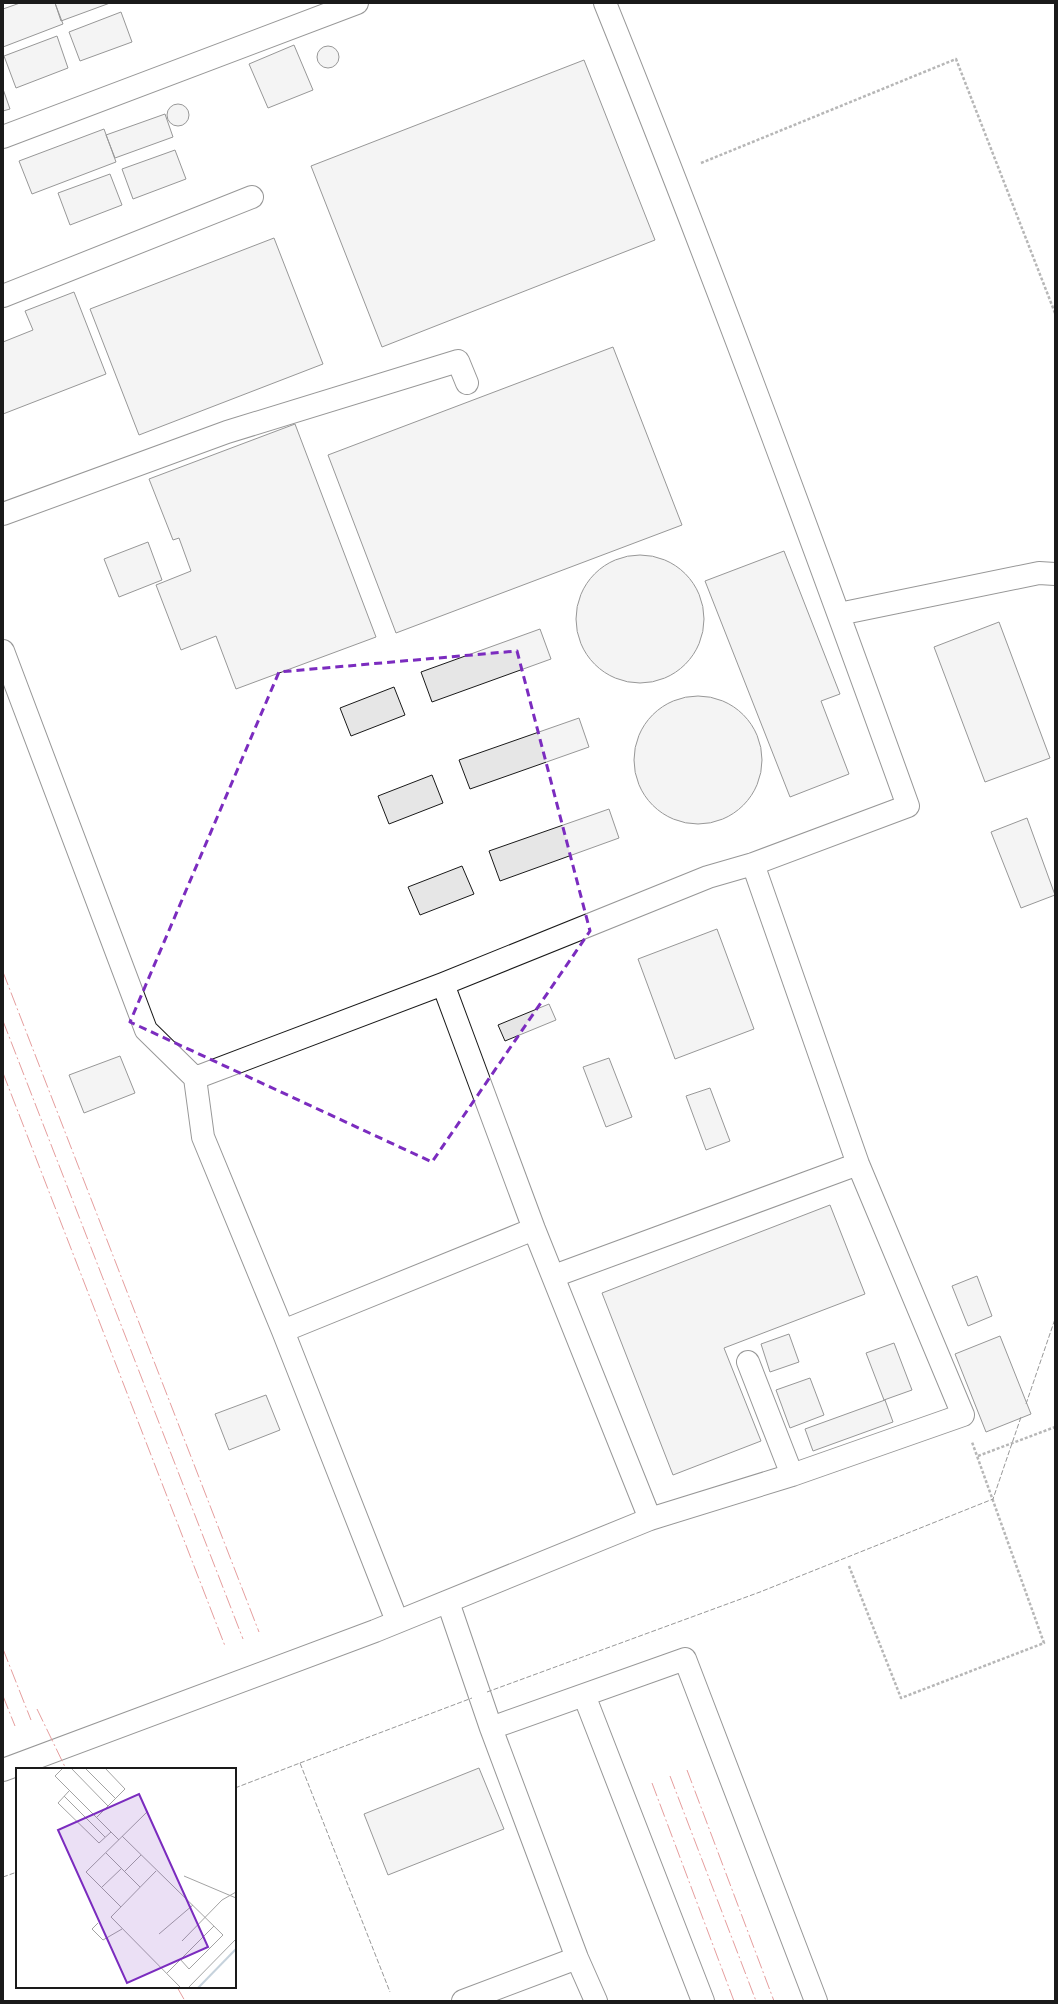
<svg xmlns="http://www.w3.org/2000/svg" width="1058" height="2004" font-family="'Exo 2',sans-serif">
<rect width="100%" height="100%" fill="#fff"/>
<path fill="#e6e6e6" stroke="#1a1a1a" d="M20 3H55L63 24 3 47V9Z
M55 3H110L61 21Z
M121 12 132 42 80 61 69 32Z
M57 36 68 68 16 88 4 56Z
M294 45 313 90 268 108 249 64Z
M317 57a11 11 0 1 1 22 0a11 11 0 1 1-22 0Z
M584 60 655 240 382 347 311 166Z
M3 89 10 109 3 111Z
M167 115a11 11 0 1 1 22 0a11 11 0 1 1-22 0Z
M165 114 173 137 115 158 106 135Z
M104 129 116 162 32 194 19 161Z
M175 150 186 179 133 199 122 169Z
M110 174 122 205 70 225 58 193Z
M274 238 323 364 139 435 90 309Z
M74 292 106 374 3 414V342L33 330 25 311Z
M613 347 682 525 396 633 328 455Z
M295 424 376 637 236 689 216 636 181 650 156 585 191 571 179 538 173 540 149 479Z
M148 542 162 580 119 597 104 559Z
M784 551 840 694 821 701 849 774 790 797 705 581Z
M576 619a64 64 0 1 1 128 0a64 64 0 1 1-128 0Z
M999 622 1050 758 985 782 934 647Z
M540 629 551 659 432 702 421 672Z
M394 687 405 715 351 736 340 708Z
M634 760a64 64 0 1 1 128 0a64 64 0 1 1-128 0Z
M579 718 589 747 470 789 459 760Z
M432 775 443 803 389 824 378 796Z
M609 809 619 838 500 881 489 851Z
M1027 818 1055 895 1021 908 991 832Z
M462 866 474 894 420 915 408 887Z
M717 929 754 1029 675 1059 638 959Z
M549 1004 556 1020 505 1041 498 1025Z
M120 1056 135 1093 84 1113 69 1075Z
M609 1058 632 1117 606 1127 583 1067Z
M710 1088 730 1141 706 1150 686 1096Z
M830 1205 865 1294 724 1348 761 1441 673 1475 602 1293Z
M977 1276 992 1316 968 1326 952 1286Z
M789 1334 799 1362 770 1372 761 1344Z
M1000 1336 1031 1414 986 1432 955 1354Z
M894 1343 912 1390 884 1400 866 1353Z
M810 1378 824 1415 790 1428 776 1390Z
M266 1395 280 1430 229 1450 215 1414Z
M885 1400 893 1422 813 1451 805 1429Z
M479 1768 504 1829 388 1875 364 1814Z"/>
<g fill="none" stroke-linecap="round" stroke-linejoin="round">
<g stroke="#1a1a1a" stroke-width="24">
<path id="minor" d="M3 137 357 3
M3 296 252 197
M3 514 227 432 458 361 467 383
M839 614 1039 573 1055 574
M3 651 146 1030 195 1078 203 1137 283 1331 397 1621
M443 984 534 1229 650 1519
M195 1078 443 984 708 877 753 864 908 806C811 536 712 268 605 3
M554 1276 858 1164
M283 1331 534 1229
M748 1362 792 1475
M448 1602 491 1728 577 1958 596 2001
M584 1695 703 2001
M491 1728 685 1659 816 2001
M3 1770 375 1631 650 1519 792 1475 963 1415 858 1164 753 864
M463 2001 577 1958"/>
</g>
<path stroke="#5f5f5f" stroke-width="2.5" stroke-dasharray="3 2" stroke-linecap="butt" d="M701 163 956 59 1055 313
M978 1456 1055 1427
M849 1566 901 1698 1044 1643 972 1442"/>
<use href="#minor" stroke="#fff" stroke-width="22"/>
<path stroke="#1a1a1a" stroke-width="1" stroke-dasharray="5 2" stroke-linecap="butt" d="M1026 1404 1055 1319
M487 1692 760 1592 993 1499 1021 1417
M300 1763 472 1698
M235 1788 300 1763 390 1992
M3 1877 17 1872"/>
<path stroke="#c62828" stroke-width="1" stroke-dasharray="14 3 2 3" stroke-linecap="butt" d="M3 972 259 1632
M3 1021 243 1639
M3 1073 225 1646
M3 1649 31 1720
M3 1696 15 1726
M37 1709 66 1769
M687 1770 774 2001
M670 1776 756 2001
M652 1783 734 2001
M177 1987 185 2001"/>
</g>
<path d="M0 0H1058V2004H0ZM517 651 590 931 432 1162 130 1022 279 672Z" fill="#fff" fill-opacity=".55" fill-rule="evenodd"/>
<path fill="none" stroke="#7b2cbf" stroke-width="3" stroke-dasharray="8 5" stroke-linejoin="round" d="M517 651 590 931 432 1162 130 1022 279 672Z"/>
<g transform="translate(16 1768)">
<rect width="220" height="220" fill="#fff"/>
<path fill="none" stroke="#c6d2dc" stroke-width="2" d="M182 220 220 181"/>
<path fill="none" stroke="#a3a3a3" stroke-width="1" d="M47 0 39 8 103 72M55 0 92 38M69 0 99 30M53 23 42 35 83 75 95 64M48 28 89 69M81 49 109 21 89 0M106 68 207 167 173 201 164 191M90 85 124 119M109 103 125 87M140 103 95 149 165 220M168 108 220 130M86 119 106 100M105 139 70 104 132 43M82 155 76 161 87 172 106 161M143 166 177 137M166 173 206 132 220 124M151 205 198 158M172 220 220 171"/>
<path fill="#7b2cbf" fill-opacity="0.15" stroke="#7b2cbf" stroke-width="2" d="M123 26 192 179 111 215 42 62Z"/>
<rect width="220" height="220" fill="none" stroke="#1a1a1a" stroke-width="2"/>
</g>
<rect width="1058" height="2004" fill="none" stroke="#1a1a1a" stroke-width="8"/>
</svg>
